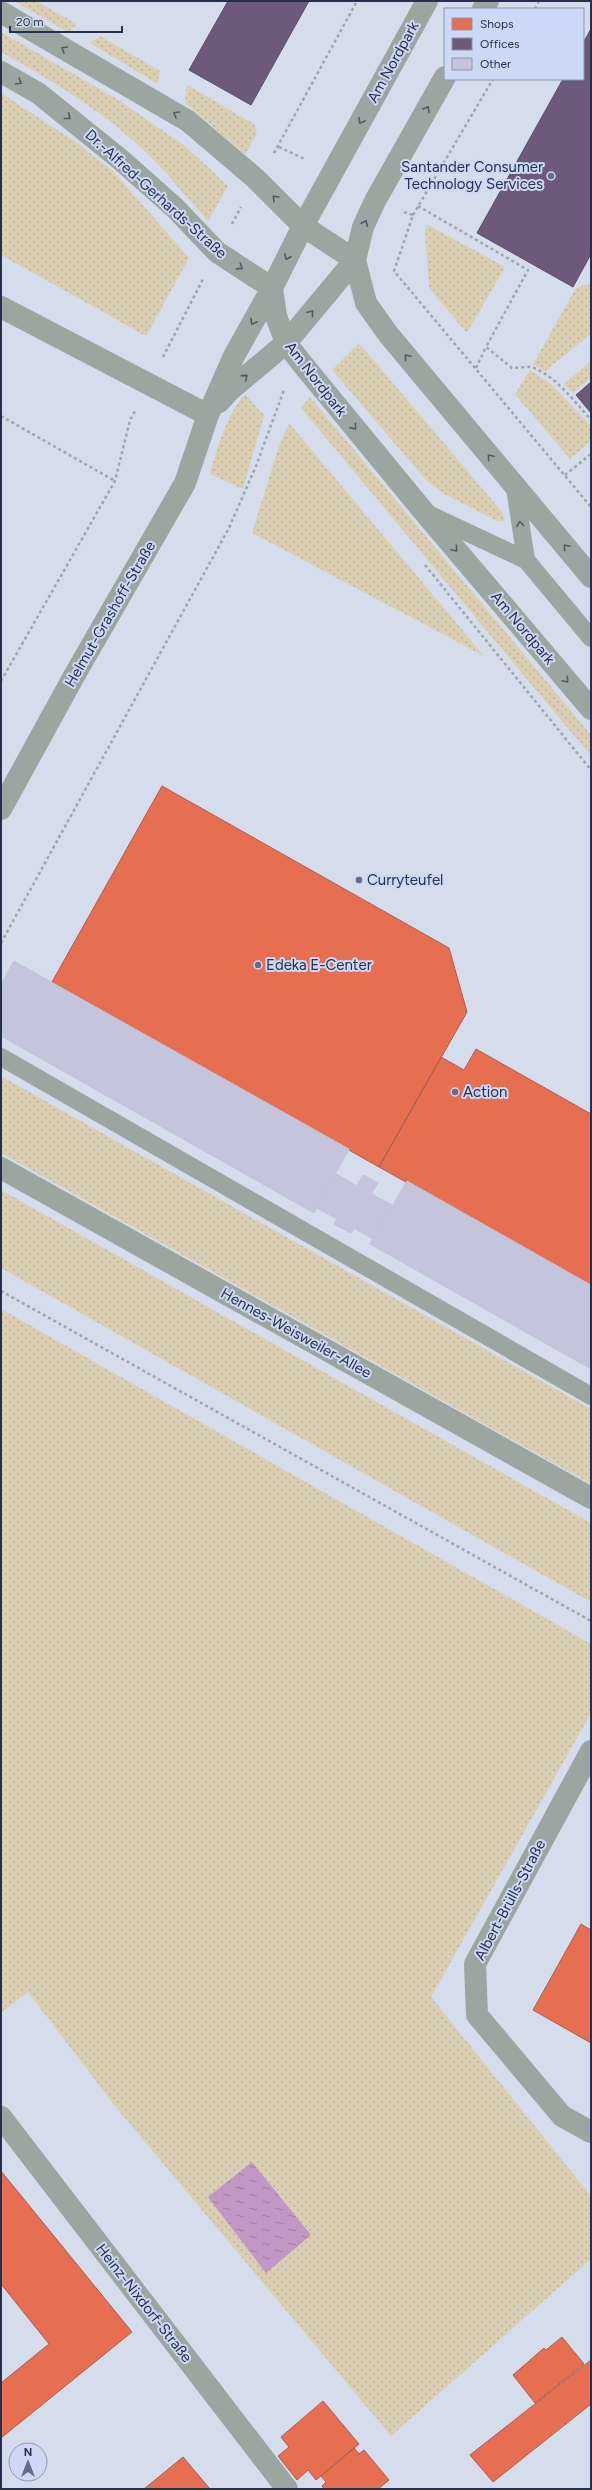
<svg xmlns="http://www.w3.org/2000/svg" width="592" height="2490" font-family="Figtree,sans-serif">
<defs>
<pattern id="grass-dots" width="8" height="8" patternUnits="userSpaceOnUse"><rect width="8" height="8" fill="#dacfb2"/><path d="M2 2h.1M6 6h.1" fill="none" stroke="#bbb29b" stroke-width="1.8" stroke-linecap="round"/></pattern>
<pattern id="water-ripples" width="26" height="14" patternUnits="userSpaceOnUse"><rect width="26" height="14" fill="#c197c6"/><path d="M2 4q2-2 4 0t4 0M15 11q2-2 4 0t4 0" fill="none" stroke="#9d7ca3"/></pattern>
</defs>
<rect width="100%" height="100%" fill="#d5dcec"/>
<path fill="url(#grass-dots)" d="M14 1H36L77 24 68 32Z
M1 32 120 101 153 124 185 146 228 186 208 221C189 200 171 177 151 157 107 114 55 82 1 52Z
M100 36 160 71 158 84 90 43Z
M187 85 254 124 257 134 245 154 185 103Z
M1 93 77 143 113 171 189 258 146 336 1 255Z
M428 225 505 267 467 333 429 288 425 229Z
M591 283V334L545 371 533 364 576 288Z
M359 343 503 513 504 521H497L444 494 427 481 332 370Z
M591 361V378L573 393 564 384Z
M530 370 552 385 591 426V441L570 459 515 394Z
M245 394 264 415 243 489 210 474C218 446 226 416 245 394Z
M310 397 591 735V756L301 408Z
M289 423 484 656 252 533 278 449Z
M1 1076 591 1409V1484L1 1153Z
M1 1190 591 1523V1602L1 1268Z
M1 1309 591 1644V1713L431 1997 591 2196V2259L391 2436 115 2106 28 1992 1 2013Z"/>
<path fill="url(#water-ripples)" d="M252 2162 311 2235 266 2273 208 2197Z"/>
<path fill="#e76f51" stroke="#ad5c50" d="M162 786 449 948 467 1012 379 1167 52 982Z
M476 1049 591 1114V1285L379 1167 441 1057 464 1070Z
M581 1924 591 1930V2043L533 2010Z
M1 2171 132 2332 1 2438V2383L49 2344 1 2284Z
M562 2337 584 2364 535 2403 513 2375 544 2348 546 2350Z
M591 2360V2404L493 2482 470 2455Z
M323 2401 359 2444 316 2480 308 2470 297 2480 278 2456 289 2447 281 2437Z
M354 2448 359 2454 364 2450 389 2480 378 2489H324L322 2486 326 2482 321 2476Z
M183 2457 210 2489H144Z"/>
<path fill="#6d597a" stroke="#584d6c" d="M228 1H309L251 105 189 70Z
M591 29V254L573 287 477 233 563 79H583V43Z
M591 382V413L576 395Z"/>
<path fill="#c4c5dd" stroke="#c1c2d7" d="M14 961 349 1149 314 1213 1 1036V984Z
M336 1174 357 1186 363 1175 378 1183 371 1194 392 1205 373 1239 354 1228 351 1233 334 1224 337 1219 317 1208Z
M407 1181 591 1285V1369L370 1244Z"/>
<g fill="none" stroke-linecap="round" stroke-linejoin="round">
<path stroke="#9ea6a9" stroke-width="2.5" stroke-dasharray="3 3" stroke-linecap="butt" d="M535 9 539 1
M279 147 305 159
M274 153 357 1
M418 206 528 270 486 347
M404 212 413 215 394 271 591 507
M413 215 493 79
M232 224 241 207
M163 357 203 279
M476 368 486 347 512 368C518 368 526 366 531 367 554 374 576 403 591 420
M1 416 115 481
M565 475 591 454
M425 565 591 770
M1 681 115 481 130 420 135 411
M1 943 229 528 256 466 284 390
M1 1291 591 1621"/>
<path stroke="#9ba6a0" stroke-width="18" d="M515 488 526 560
M426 513 526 560 591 638
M1 1057 591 1396"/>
<path stroke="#9ba6a0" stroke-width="22" d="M1 1168 591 1498"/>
<path stroke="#9ba6a0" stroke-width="22" d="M1 12 188 121 256 179 303 226 355 260 286 343 230 390 219 402
M1 72 38 93 121 160 175 208 217 252 272 288 234 356 208 415 185 483 74 676 1 809
M1 307 208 415
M591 1751 475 1964 477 2015 562 2116 591 2132
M1 2117 287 2489"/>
<path stroke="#9ba6a0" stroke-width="22" d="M427 1 303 226 272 288 276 316 286 343 304 366 424 512 591 709
M483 9 488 1
M445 77 375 201 363 227 355 260 366 303 388 334 591 577"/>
</g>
<defs><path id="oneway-chevron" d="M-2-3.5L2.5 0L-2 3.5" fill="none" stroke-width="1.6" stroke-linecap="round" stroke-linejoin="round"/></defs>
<g stroke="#4f5969">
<use href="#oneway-chevron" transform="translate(64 49) rotate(-150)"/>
<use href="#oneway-chevron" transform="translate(19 82) rotate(30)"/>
<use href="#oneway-chevron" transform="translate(427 109) rotate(-61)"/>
<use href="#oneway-chevron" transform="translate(176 114) rotate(-150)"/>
<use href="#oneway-chevron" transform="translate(68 117) rotate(39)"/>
<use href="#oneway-chevron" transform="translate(361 121) rotate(119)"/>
<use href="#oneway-chevron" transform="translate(275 198) rotate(-135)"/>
<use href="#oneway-chevron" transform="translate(365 223) rotate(-67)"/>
<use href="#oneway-chevron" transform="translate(287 257) rotate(116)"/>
<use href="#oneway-chevron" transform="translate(240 267) rotate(33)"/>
<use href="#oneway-chevron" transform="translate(311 313) rotate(-50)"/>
<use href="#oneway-chevron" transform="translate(253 322) rotate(119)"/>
<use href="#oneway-chevron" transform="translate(407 357) rotate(-130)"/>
<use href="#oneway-chevron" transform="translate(245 377) rotate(-40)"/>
<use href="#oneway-chevron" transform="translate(354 427) rotate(51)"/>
<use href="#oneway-chevron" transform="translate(490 457) rotate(-130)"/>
<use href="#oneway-chevron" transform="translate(520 524) rotate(-98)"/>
<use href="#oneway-chevron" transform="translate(566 547) rotate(-130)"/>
<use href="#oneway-chevron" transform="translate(455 549) rotate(50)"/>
<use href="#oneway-chevron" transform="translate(566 680) rotate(50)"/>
</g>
<g fill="#636c84" stroke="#ccd8f5" stroke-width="1.5">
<circle cx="551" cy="176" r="4"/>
<circle cx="359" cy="880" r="4"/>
<circle cx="258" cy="965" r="4"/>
<circle cx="455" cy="1092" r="4"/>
</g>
<g text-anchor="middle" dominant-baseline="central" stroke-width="4" stroke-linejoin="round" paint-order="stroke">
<g font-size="15" fill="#26304c" stroke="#ccd8f5">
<text transform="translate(393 62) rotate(-61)">Am Nordpark</text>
<text transform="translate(156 194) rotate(42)">Dr.-Alfred-Gerhards-Straße</text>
<text transform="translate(316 379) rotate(52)">Am Nordpark</text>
<text transform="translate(110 614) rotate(-60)">Helmut-Grashoff-Straße</text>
<text transform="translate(523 628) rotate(50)">Am Nordpark</text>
<text transform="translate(296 1333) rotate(29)">Hennes-Weisweiler-Allee</text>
<text transform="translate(510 1900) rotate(-62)">Albert-Brülls-Straße</text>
<text transform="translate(144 2303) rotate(52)">Heinz-Nixdorf-Straße</text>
</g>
<g font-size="15" fill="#26304c" stroke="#ccd8f5" text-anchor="start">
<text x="543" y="167" text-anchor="end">Santander Consumer<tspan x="543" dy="17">Technology Services</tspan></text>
<text x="367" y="880">Curryteufel</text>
<text x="266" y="965">Edeka E-Center</text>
<text x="463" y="1092">Action</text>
</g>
</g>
<rect width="592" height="2490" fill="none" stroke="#26304c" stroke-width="4"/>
<rect x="444" y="8" width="140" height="72" fill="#ccd8f5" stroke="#8a95b1"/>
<rect x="452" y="18" width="20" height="12" fill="#e76f51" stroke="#8a95b1"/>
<text x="480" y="28" font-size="12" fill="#26304c">Shops</text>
<rect x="452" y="38" width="20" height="12" fill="#6d597a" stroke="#8a95b1"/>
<text x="480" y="48" font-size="12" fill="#26304c">Offices</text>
<rect x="452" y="58" width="20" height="12" fill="#c4c5dd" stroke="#8a95b1"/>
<text x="480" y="68" font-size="12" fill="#26304c">Other</text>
<g transform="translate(28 2462)"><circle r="19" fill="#ccd8f5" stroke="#8a95b1"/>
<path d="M0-3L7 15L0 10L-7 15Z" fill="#636c84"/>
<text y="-6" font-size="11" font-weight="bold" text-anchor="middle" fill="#26304c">N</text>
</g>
<path d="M10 26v6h112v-6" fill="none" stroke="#26304c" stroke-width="2"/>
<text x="16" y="26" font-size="12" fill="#26304c" stroke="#ccd8f5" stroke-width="3" paint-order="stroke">20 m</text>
</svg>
